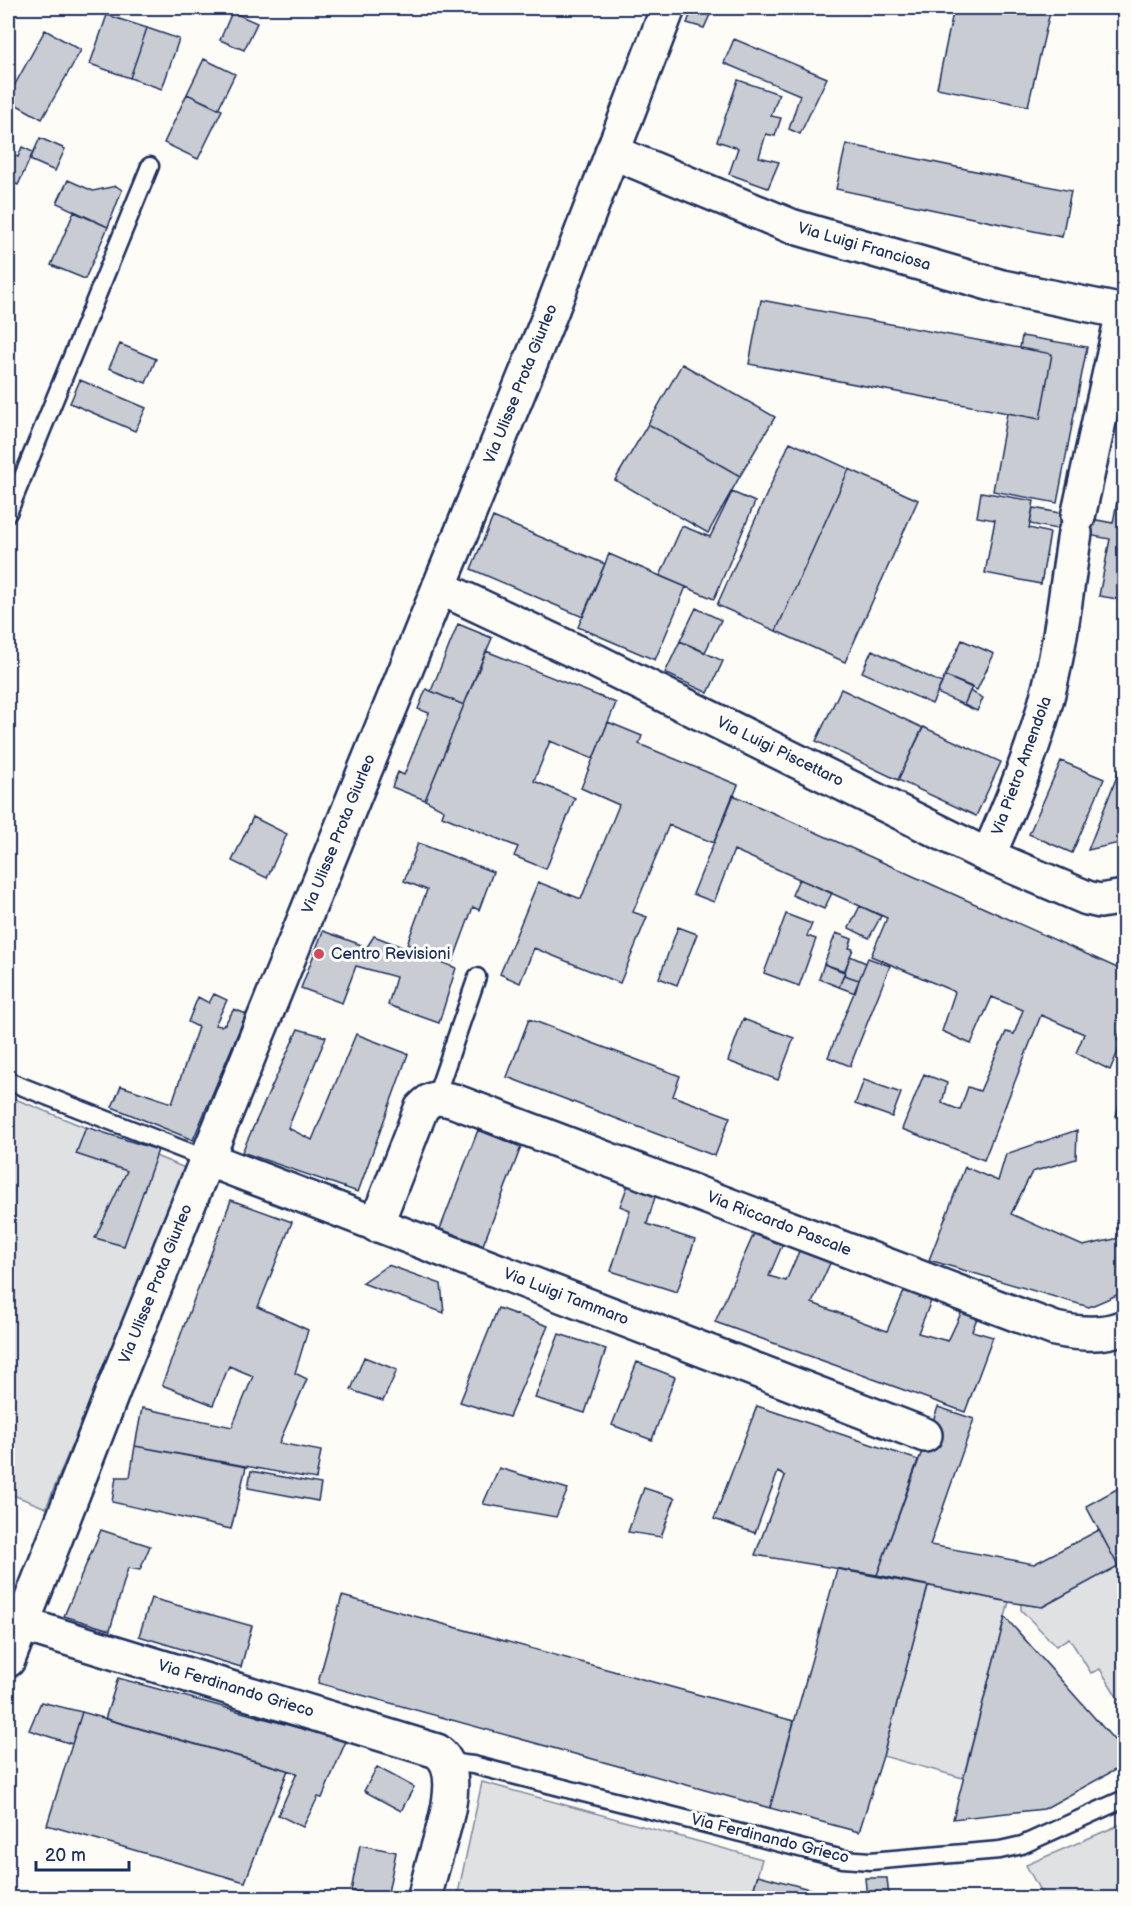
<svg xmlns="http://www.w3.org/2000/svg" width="1132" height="1906" font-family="'Balsamiq Sans',sans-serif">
<rect width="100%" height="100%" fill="#fdfcf7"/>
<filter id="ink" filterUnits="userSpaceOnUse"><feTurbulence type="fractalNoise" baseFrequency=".0167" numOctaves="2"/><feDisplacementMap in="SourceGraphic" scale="12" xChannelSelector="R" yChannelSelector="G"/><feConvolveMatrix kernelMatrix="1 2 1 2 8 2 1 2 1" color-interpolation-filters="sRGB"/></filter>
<g filter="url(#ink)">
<path fill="#e0e1e3" stroke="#7e88a0" stroke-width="1.5" d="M8 1096 185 1168 46 1508 8 1493Z
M1124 1562V1708L1100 1669 1091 1673 1069 1638 1056 1646 1021 1610V1604L1043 1607Z
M928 1586 1009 1602 963 1778 883 1756Z
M482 1782 762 1859 751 1898H457Z
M1124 1823V1898H1044L1026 1865Z"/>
<path fill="#c9ccd3" stroke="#1b2f5e" stroke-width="1.5" d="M693 8H713L704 28 687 23Z
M954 8H1051L1028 106 937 88Z
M232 12 257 23 244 50 220 40Z
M107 15 147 28 130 78 90 64Z
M147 28 179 39 162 89 130 78Z
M45 30 81 50 42 119 8 100V97Z
M734 39 827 78 800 134 789 129 800 95 724 63Z
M204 59 235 74 218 109 187 94Z
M738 80 779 94 771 116 781 118 775 136 766 134 759 157 779 162 768 188 729 174 738 148 717 141Z
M187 94 222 110 198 159 164 143Z
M40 138 65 149 55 171 30 160Z
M846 144 1071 191 1062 237 836 189Z
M22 147 33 152 18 185 8 180V153L18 157Z
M68 180 93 191 116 186 122 190 108 227 57 203Z
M74 212 108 227 85 279 51 265Z
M761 300 1052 354 1040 419 749 364Z
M1022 336 1087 347 1057 503 993 491 1007 413 1040 419 1052 354 1020 348Z
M120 344 156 359 146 383 109 368Z
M682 364 775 417 740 476 648 424Z
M80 380 146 408 135 431 70 403Z
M648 424 740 476 708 533 615 480Z
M790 442 849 469 776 631 717 605Z
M1124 464V600L1099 596 1110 539 1030 524 1033 508 1113 523Z
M849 469 918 500 845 662 776 631Z
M732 492 755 502 714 599 660 576 682 526 710 537Z
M981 492 1034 501 1029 528 1050 533 1041 584 985 573 995 520 977 517Z
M493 517 605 564 583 617 471 569Z
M609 554 686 587 655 660 578 627Z
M696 608 721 620 705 652 680 641Z
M458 624 492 638 464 705 431 691Z
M962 640 994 654 977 690 945 676Z
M680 641 723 661 708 693 665 673Z
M872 650 942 683 932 704 862 672Z
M486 651 616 703 593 759 550 741 534 781 575 798 546 869 514 856 518 847 442 816 444 810 425 800Z
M945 676 972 687 964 705 937 693Z
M426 689 464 705 425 800 392 787 398 772 404 775 429 713 418 709Z
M841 689 923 728 898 780 816 741Z
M970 691 983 698 977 711 964 705Z
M608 722 642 736 639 744 738 785 714 843 669 825 633 912 647 917 620 983 534 948 520 983 500 974 538 882 581 899 619 805 581 788Z
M923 727 1001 762 976 816 898 780Z
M1061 761 1104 779 1072 853 1029 834Z
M1121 766 1124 768V842L1088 850Z
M733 795 1124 971V1022L1117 1040 1122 1042 1110 1070 1076 1053 1084 1034 1041 1015 984 1160 902 1129 924 1074 947 1083 942 1103 960 1110 968 1087 980 1091 1006 1032 1014 1034 1023 1010 992 997 971 1044 942 1031 955 992 871 956 887 918 734 850 714 902 693 894Z
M253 817 287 834 267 878 232 861Z
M418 843 493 872 479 910 473 907 453 961 407 944 427 890 404 881Z
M799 879 832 893 824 909 792 895Z
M860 906 881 916 869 938 849 928Z
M786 914 812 924 807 936 816 939 799 986 764 973Z
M678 927 697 934 677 985 659 978Z
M323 931 367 947 374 936 456 968 439 1023 388 1005 396 977 356 966 342 1003 301 988Z
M836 933 852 939 849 948 853 949 844 972 824 964Z
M850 956 866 963 859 980 844 975Z
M868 958 890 966 850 1066 828 1057Z
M824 964 845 971 839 987 819 979Z
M844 975 859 980 855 993 839 987Z
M214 994 227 1000 215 1025 221 1026 225 1024 234 1009 246 1014 193 1140 112 1107 121 1086 172 1103 198 1027 188 1022 198 997 209 1003Z
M529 1019 680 1076 673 1096 730 1117 715 1156 507 1077Z
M743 1019 794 1038 778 1080 728 1061Z
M298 1029 326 1037 288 1128 312 1140 356 1034 408 1054 358 1192 242 1152Z
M864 1080 901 1093 892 1117 855 1104Z
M1124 1087V1114L1116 1116Z
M86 1127 158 1150 124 1246 95 1238 127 1171 76 1154Z
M478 1130 521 1147 483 1245 440 1229Z
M1077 1130 1076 1159 1032 1172 1011 1214 1083 1246 1124 1237V1292L1089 1307 929 1260 965 1167 998 1181 1006 1154Z
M1124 1178V1209L1115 1181Z
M628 1185 655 1197 647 1224 695 1240 677 1292 611 1271 630 1210 620 1206Z
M231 1200 292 1222 258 1307 308 1330 295 1373 307 1379 279 1443 321 1451 316 1479 135 1446 142 1408 232 1427 253 1376 229 1366 213 1405 162 1385Z
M756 1229 784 1241 769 1276 786 1281 801 1247 832 1259 812 1303 887 1331 906 1287 933 1296 918 1333 948 1341 963 1309 979 1313 972 1331 993 1337 965 1412 715 1322Z
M388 1265 441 1284 444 1313 362 1283Z
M498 1308 548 1326 509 1417 460 1402Z
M559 1334 606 1349 585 1413 535 1398Z
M364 1357 397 1370 383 1401 351 1390Z
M637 1362 675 1377 652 1440 612 1425Z
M757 1406 918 1460 877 1575 755 1555 785 1476 778 1472 755 1533 714 1519Z
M938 1407 974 1419 930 1545 1034 1564 1099 1530 1118 1566 1042 1607 1009 1602 877 1575Z
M135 1446 246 1467 231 1529 112 1502 116 1477H130Z
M499 1468 568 1489 556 1517 483 1504Z
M251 1471 321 1484 318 1501 248 1488Z
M1124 1485V1562L1118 1566 1086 1506Z
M644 1488 675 1498 661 1537 628 1532Z
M101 1530 150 1546 140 1570 128 1568 110 1630 64 1616Z
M837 1569 928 1586 883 1756 859 1832 770 1808Z
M342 1596 794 1721 770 1808 318 1683Z
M151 1598 252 1626 241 1667 139 1636Z
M1005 1617 1124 1751V1765L1044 1809 953 1819Z
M118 1678 346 1741 322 1798 318 1797 303 1827 278 1815 297 1773 105 1719Z
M41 1702 82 1712 72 1744 29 1730Z
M82 1712 288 1770 245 1882 47 1825Z
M377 1767 414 1787 401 1811 364 1791Z
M360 1845 396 1852 387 1898 351 1891Z
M758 1875 842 1898H751Z
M865 1878H887L889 1898H867Z"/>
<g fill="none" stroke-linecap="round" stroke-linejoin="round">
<g stroke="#1b2f5e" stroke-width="21">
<path id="lane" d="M8 513 150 166
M8 1081 207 1159
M435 1099 477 977
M447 1762 473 1765 843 1859 870 1861 1000 1850 1022 1845 1124 1799"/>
</g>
<g stroke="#1b2f5e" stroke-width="38">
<path id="street" d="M612 152 791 226 1002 287 1124 312
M1078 517 1123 312
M439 587 596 661 988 856 1087 898 1100 901 1124 897
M988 856C1010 806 1032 754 1046 701 1061 646 1066 589 1075 533
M207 1159 925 1435
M376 1225 421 1109C432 1096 438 1097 454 1101L1055 1329C1079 1334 1102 1336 1124 1327
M21 1624 437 1751C442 1755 446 1760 448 1766 460 1800 430 1861 425 1898
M8 1660 120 1373 551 312 668 8"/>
</g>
<use href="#lane" stroke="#fdfcf7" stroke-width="16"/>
<use href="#street" stroke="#fdfcf7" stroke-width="33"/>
</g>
</g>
<circle fill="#d1495b" stroke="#fdfcf7" stroke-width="2" cx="319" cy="954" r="6"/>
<g text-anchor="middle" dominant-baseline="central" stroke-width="6" stroke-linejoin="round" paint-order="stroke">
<g font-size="16" fill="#1b2f5e" stroke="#fdfcf7">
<text transform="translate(864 247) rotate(16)">Via Luigi Franciosa</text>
<text transform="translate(521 384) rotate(-68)">Via Ulisse Prota Giurleo</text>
<text transform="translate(780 752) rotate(26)">Via Luigi Piscettaro</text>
<text transform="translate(1022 766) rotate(-70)">Via Pietro Amendola</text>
<text transform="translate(339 834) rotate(-68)">Via Ulisse Prota Giurleo</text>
<text transform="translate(779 1224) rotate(21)">Via Riccardo Pascale</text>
<text transform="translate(156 1284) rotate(-68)">Via Ulisse Prota Giurleo</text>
<text transform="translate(566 1297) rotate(21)">Via Luigi Tammaro</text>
<text transform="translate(236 1689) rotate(17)">Via Ferdinando Grieco</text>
<text transform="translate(770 1839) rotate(14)">Via Ferdinando Grieco</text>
</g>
<g font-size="16" fill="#1b2f5e" stroke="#fdfcf7" text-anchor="start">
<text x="331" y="954">Centro Revisioni</text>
</g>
</g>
<rect width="1132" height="1906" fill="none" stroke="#fdfcf7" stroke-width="30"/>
<rect x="15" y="15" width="1102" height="1876" fill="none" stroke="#1b2f5e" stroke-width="2" filter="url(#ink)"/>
<path d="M36 1861v9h93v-9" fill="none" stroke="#1b2f5e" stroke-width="3"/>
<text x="45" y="1861" font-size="18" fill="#1b2f5e" stroke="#fdfcf7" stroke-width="4.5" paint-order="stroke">20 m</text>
</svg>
